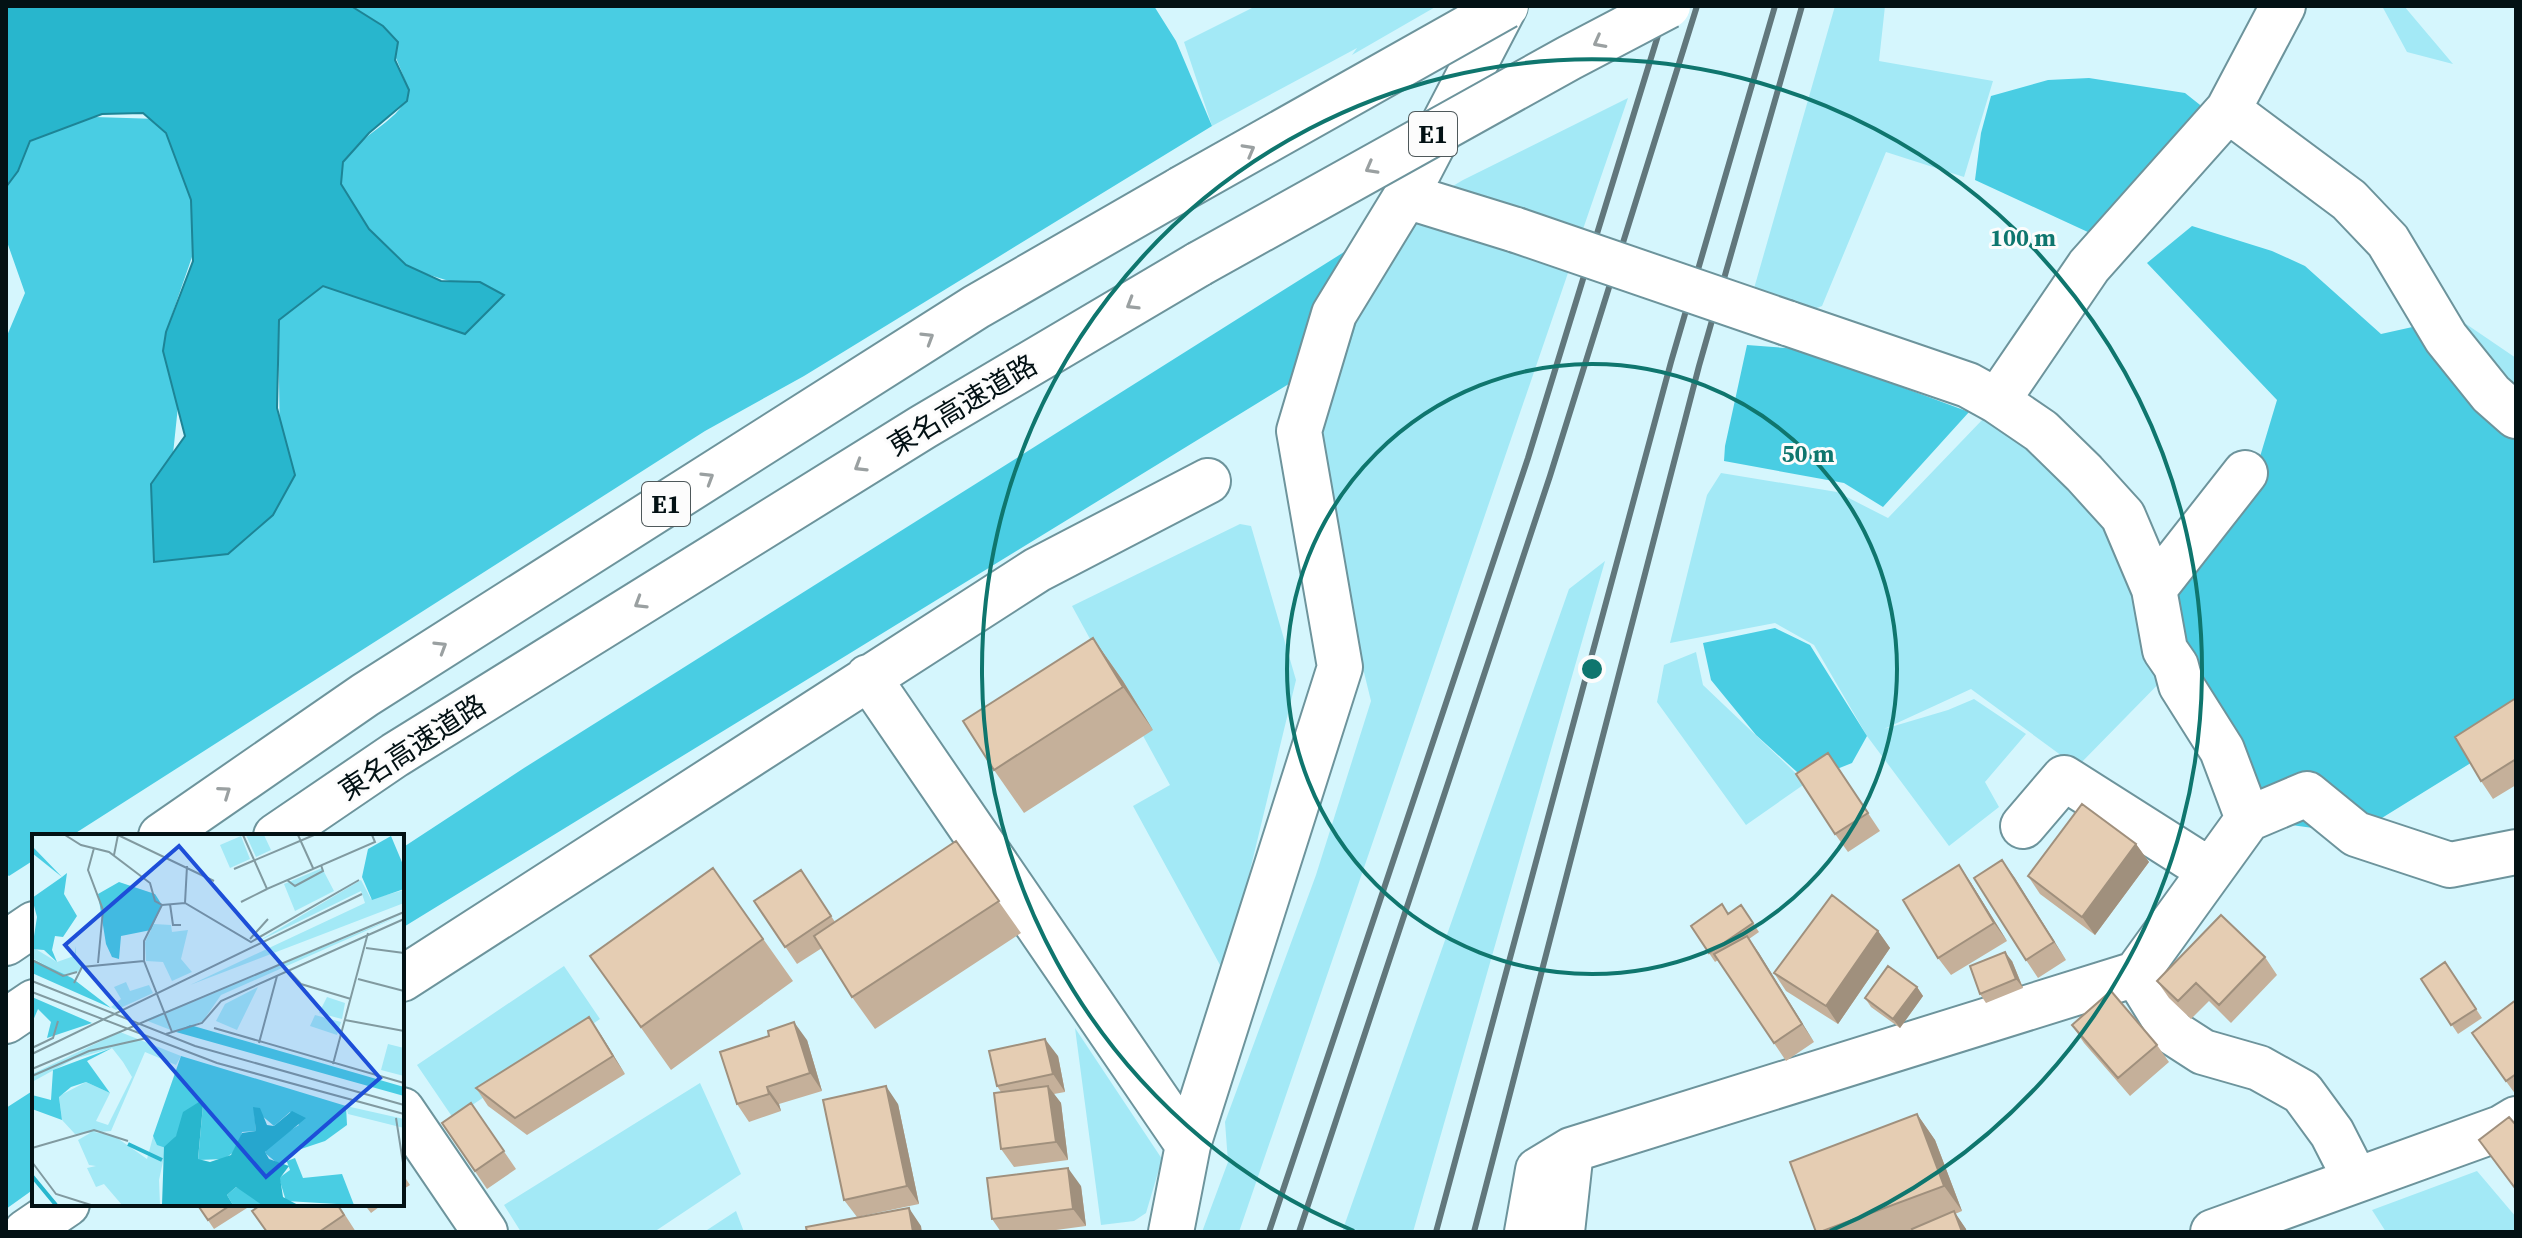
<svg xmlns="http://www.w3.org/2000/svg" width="2522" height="1238" font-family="'Source Serif 4','Noto Sans JP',serif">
<rect width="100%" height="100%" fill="#d5f6fd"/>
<path fill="#a3e9f6" d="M1256 6H1437L1352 55 1357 48 1212 126 1184 42Z
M1835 6H1885L1879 61 1993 81 1964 177 1886 152 1822 306 1806 312 1753 292Z
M2382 6H2404L2453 64 2407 52Z
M1628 98 1239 1232H1202L1228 1162 1225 1122 1316 875 1371 701 1309 448 1349 347 1387 225 1463 180Z
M2444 309 2516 358V404Z
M1983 419 2059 455 2108 518 2176 666 2077 767 1971 689 1884 729 1948 710 1974 699 2026 734 1985 782 1999 807 1949 846 1867 736 1814 645 1775 623 1670 643 1707 495 1721 473 1837 492 1888 518Z
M1240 524 1251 526 1296 680 1225 974 1133 806 1170 785 1072 606Z
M1605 561 1413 1232H1342L1569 589Z
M1696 652 1703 685 1806 783 1746 825 1657 702 1664 665Z
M564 966 600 1019 453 1118 417 1065Z
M1075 1028 1162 1159 1146 1213 1134 1221 1101 1225Z
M700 1083 741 1174 654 1232H521L504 1205Z
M2477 1171 2516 1217V1232H2386L2372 1210Z
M736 1211 744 1232H704Z"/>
<path fill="#49cde3" d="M351 6H1154L1176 41 1212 126 804 376 705 431 71 836H34V860L9 876 6 874V338L25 293 6 239V181L30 141 94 117 159 119 197 201 193 254 166 332 178 406 173 454 151 484 281 500 278 321 323 286 465 334 496 291C469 285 432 279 408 266 389 256 349 206 342 185 340 180 342 166 344 161 359 134 405 119 409 90L383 26Z
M2089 78 2185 93 2214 116 2103 239 1975 180 1981 133 1991 96 2048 80Z
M1387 225 1349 347 402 928V848L524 768Z
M2192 226 2272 251 2305 266 2381 334 2435 322 2516 426V735L2356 834 2248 819 2152 612 2253 480 2277 400 2147 263Z
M1747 345 1799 349 1969 412 1883 507 1844 483 1724 461 1725 446Z
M1775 628 1810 645 1867 736 1852 763 1807 781 1756 735 1711 680 1703 643Z
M34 1090V1189L6 1209V1108Z"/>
<path fill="#28b6cd" stroke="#1d8496" stroke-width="2" d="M6 6H351L383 26 398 42 395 60 409 90 407 101 369 133 343 162 341 184 369 229 406 265 441 281 480 282 504 295 465 334 323 286 279 320 277 408 295 475 273 515 228 554 154 562 151 484 185 436 163 351 166 332 193 261 191 200 166 133 143 113 102 114 30 141 18 171 6 187Z"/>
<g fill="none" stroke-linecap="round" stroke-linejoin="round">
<g stroke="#6d949c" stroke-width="48">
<path id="minor" d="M2228 110 2349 200 2388 241 2446 338 2491 394 2516 416
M1406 196 1516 230
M1787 323 1968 385 1997 401 2041 431 2084 473 2123 516 2154 589 2165 650 2176 666 2181 685 2222 750 2248 819 2307 794 2356 834 2450 865 2516 852
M1997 401 2089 266 2228 110 2283 6
M2154 589 2245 473
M868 677 1188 1145
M2023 826 2064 778 2209 870
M2136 974 2172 1032 2203 1052 2259 1068 2302 1092 2332 1133 2356 1180
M402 979 1037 570 1208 481
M402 1110 485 1232
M26 1232 67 1204
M1171 1232 1188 1145 1340 667 1299 431 1334 314 1406 196 1505 6
M1527 1232 1538 1170 1571 1150 2136 974 2248 819
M1562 1232 1571 1150
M2213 1232 2501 1128 2516 1119"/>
</g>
<g stroke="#6d949c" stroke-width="48">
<path id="highway" d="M161 836 365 695 976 307 1181 189
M276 836 395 755 923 427 1199 264
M6 943 34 924
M6 1021 34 1002"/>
</g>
<use href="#minor" stroke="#fff" stroke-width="44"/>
<use href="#highway" stroke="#fff" stroke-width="44"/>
<path stroke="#61777c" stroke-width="6" d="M1269 1232 1528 458 1667 6
M1299 1232 1550 476 1697 6
M1436 1232 1671 362 1775 6
M1474 1232 1699 366 1802 6"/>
<g stroke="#6d949c" stroke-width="48" stroke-linecap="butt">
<path id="minor-bridge" d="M1516 230 1787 323"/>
</g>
<g stroke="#6d949c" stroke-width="48" stroke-linecap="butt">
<path id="highway-bridge" d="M1181 189 1506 6
M1199 264 1569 58 1668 6"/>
</g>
<use href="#minor-bridge" stroke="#fff" stroke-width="44"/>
<use href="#highway-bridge" stroke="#fff" stroke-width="44"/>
</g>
<path fill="#c5b09a" d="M1093 638 1123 681 1153 730 1024 813 994 770Z
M2516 698V785L2493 799 2481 781Z
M1840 771 1880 831 1848 852 1835 834Z
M956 841 1021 933 875 1029 852 997 822 948 797 964 754 901 801 870 835 922Z
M2136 844 2149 862 2095 935 2040 894 2028 876Z
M2002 860 2066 960 2038 978 2026 960Z
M713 868 793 981 671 1070 590 956Z
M1971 883 2007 941 1951 975 1938 958Z
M1741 905 1759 932 1749 939 1814 1042 1786 1061 1718 960 1715 962 1691 926 1729 914Z
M1878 931 1890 948 1838 1024 1786 991 1774 973Z
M2265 957 2277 975 2231 1023 2209 1001 2191 1019 2169 998 2157 981Z
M2012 961 2023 988 1986 1003 1980 994Z
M2445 962 2482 1018 2458 1034 2421 979Z
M1917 987 1923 996 1900 1028 1871 1007 1865 998Z
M2516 1000V1095L2484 1051Z
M2072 1025 2157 1045 2169 1062 2130 1096 2084 1043Z
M601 1035 625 1074 527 1135 488 1106 476 1088Z
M807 1040 822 1091 779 1104 781 1111 749 1122 737 1104Z
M1058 1056 1065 1092 1054 1094 1061 1103 1068 1160 1014 1167 1001 1149V1092L997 1086Z
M471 1103 516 1169 487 1189 442 1123Z
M898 1104 919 1204 857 1217 844 1200Z
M1917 1114 1935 1140 1962 1211 1955 1214 1966 1229 1913 1230 1906 1232H1816Z
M402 1173 410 1185 402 1190Z
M1081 1186 1086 1226 1041 1232H1001L992 1219Z
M197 1204H244L247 1208 214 1229Z
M338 1204 356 1232H267Z
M364 1204H383L371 1213Z"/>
<path fill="#a0907d" d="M1093 638 1123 681 1153 730 1123 687Z
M2136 844 2149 862 2095 935 2082 917Z
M2002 860 2015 878 2066 960 2054 942Z
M1959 865 1971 883 2007 941 1994 923Z
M1878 931 1890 948 1838 1024 1826 1006Z
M1747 936 1759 953 1814 1042 1802 1024Z
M2005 952 2012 961 2023 988 2016 979Z
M1917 987 1923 996 1900 1028 1893 1019Z
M589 1017 601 1035 625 1074 613 1056Z
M794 1022 807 1040 822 1091 810 1073Z
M1045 1039 1058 1056 1065 1092 1053 1074Z
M886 1086 898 1104 919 1204 907 1186Z
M1048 1086 1061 1103 1068 1160 1056 1142Z
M767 1087 779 1104 781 1111 769 1094Z
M1917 1114 1935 1140 1962 1211 1944 1186Z
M1068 1168 1081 1186 1086 1226 1073 1209Z
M909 1208 921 1226 922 1232H913Z
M1954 1211 1966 1229 1967 1232H1962Z"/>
<path fill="#e5cdb3" stroke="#a0907d" stroke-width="2" d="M1093 638 1123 687 994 770 963 721Z
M2516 698V759L2481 781 2455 737Z
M1828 753 1868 813 1835 834 1796 774Z
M2082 804 2136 844 2082 917 2028 876Z
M956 841 999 901 852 997 814 936Z
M2002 860 2054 942 2026 960 1974 878Z
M1959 865 1994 923 1938 958 1903 900Z
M713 868 763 939 641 1027 590 956Z
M801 870 831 916 785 947 754 901Z
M1832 895 1878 931 1826 1006 1774 973Z
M1722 904 1728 914 1741 905 1753 923 1709 953 1691 926Z
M2221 915 2265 957 2219 1005 2196 983 2178 1001 2157 981Z
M1747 936 1802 1024 1774 1043 1714 954Z
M2005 952 2016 979 1980 994 1970 966Z
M2445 962 2476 1009 2451 1025 2421 979Z
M1888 966 1917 987 1893 1019 1865 998Z
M2111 991 2157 1045 2118 1078 2072 1025Z
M2516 1000V1074L2506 1081 2472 1033Z
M589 1017 613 1056 515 1118 476 1088Z
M794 1022 810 1073 767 1087 769 1094 737 1104 720 1052 769 1036 768 1031Z
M1045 1039 1053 1074 997 1086 989 1051Z
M886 1086 907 1186 844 1200 823 1100Z
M1048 1086 1056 1142 1001 1149 994 1093Z
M471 1103 504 1151 475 1171 442 1123Z
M1917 1114 1944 1186 1820 1232H1816L1790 1162Z
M2509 1117 2516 1125 2515 1188 2479 1140Z
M1068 1168 1073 1209 992 1219 987 1178Z
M197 1204H232L208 1220Z
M262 1204H337L344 1215 319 1232H267L252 1211Z
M909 1208 913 1232H807L806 1227Z
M1954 1211 1962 1232H1914L1912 1229Z"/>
<defs><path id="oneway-chevron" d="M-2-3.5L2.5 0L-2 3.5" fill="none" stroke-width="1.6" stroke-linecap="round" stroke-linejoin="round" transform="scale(2)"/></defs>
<g stroke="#9aa0a1">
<use href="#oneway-chevron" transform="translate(1599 42) rotate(152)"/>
<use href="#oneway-chevron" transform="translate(1249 150) rotate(-29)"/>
<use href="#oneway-chevron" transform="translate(1371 168) rotate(151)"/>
<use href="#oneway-chevron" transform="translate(1132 304) rotate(149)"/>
<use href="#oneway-chevron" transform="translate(928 338) rotate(-32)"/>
<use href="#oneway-chevron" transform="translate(860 466) rotate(148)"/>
<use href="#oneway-chevron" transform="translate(708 478) rotate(-32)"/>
<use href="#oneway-chevron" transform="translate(640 603) rotate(148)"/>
<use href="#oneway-chevron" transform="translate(441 647) rotate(-32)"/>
<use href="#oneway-chevron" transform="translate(225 792) rotate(-35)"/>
</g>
<g fill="none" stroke="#0f766e" stroke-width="4">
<circle cx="1592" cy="669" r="305"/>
<path d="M1354 1231A610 610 0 1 1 1830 1231"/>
</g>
<g text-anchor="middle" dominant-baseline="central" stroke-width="6" stroke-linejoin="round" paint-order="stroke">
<g fill="#fcfcfc" stroke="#4e585a" stroke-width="2">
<rect x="1409" y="112" width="48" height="44" rx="6"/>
<rect x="642" y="482" width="48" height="44" rx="6"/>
</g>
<g font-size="26" font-weight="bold" fill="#031114">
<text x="1433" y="134">E1</text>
<text x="666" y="504">E1</text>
</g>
<g font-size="28" fill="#031114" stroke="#fcfcfc">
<text transform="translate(962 405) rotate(-31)">東名高速道路</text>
<text transform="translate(412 747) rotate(-33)">東名高速道路</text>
</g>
</g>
<g transform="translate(32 834)">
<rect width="372" height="372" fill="#d5f6fd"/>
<path d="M214 1H232L239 16 224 23ZM209 2 218 25 198 34 188 11ZM290 34 302 57 263 77 252 50ZM329 46 339 65 372 56V69L158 151 333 69 329 57 225 108ZM372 80 189 161 171 187 144 198 113 186ZM122 90 139 91 140 98 156 96 149 125 160 138 140 147 131 128 114 127 113 108ZM44 112V126L50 133 45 139 31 141 0 124 2 114 25 128 42 122ZM94 148 98 157 117 151 121 159 84 176 79 173 89 165 82 153ZM226 153 205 196 184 187 193 170ZM295 163 313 169 310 185 287 179ZM283 181 309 188 305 201 278 192ZM88 198 149 222 144 231 113 218 79 297 43 300 30 286 27 262 54 248 78 259 64 287 76 291 100 243 91 228 80 214 42 225 0 248V240ZM356 210 372 214V242L349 236ZM314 272 372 285V294L316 280ZM60 298 81 301 115 325 121 303 134 314 127 346 128 371H90L72 350 64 353 55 334 64 332 57 331 46 306Z" fill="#a3e9f6"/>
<path d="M359 2 372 33V55L340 66 330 43 336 15ZM0 12 30 43 35 39 32 60 45 82 31 103 23 102 20 116 25 128 12 116 0 115 5 83 0 64 30 43 0 19ZM87 48 123 60 130 71 119 96 89 102 87 125 80 123 74 110 66 60ZM0 125 40 144 79 174 0 139ZM0 163 60 189 15 204 19 188 6 175 0 189ZM158 191 372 253V262L144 198ZM80 214 55 227 78 259 54 248 39 253 27 263 30 286 0 275V261L19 266 21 236ZM149 222 314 272 315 291 293 307 260 318 255 327 263 324 271 344 310 340 322 371 254 367 247 344 258 336 255 328 245 329 233 319 237 309 267 291 258 278 242 292 222 275 224 297 210 298 206 315 192 325 166 326 171 271 134 314 125 311 121 302ZM204 353 219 360 231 371H201L195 361Z" fill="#49cde3"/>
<path d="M167 268 171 271 166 325 178 328 199 321 210 299 224 297 221 273 228 274 235 291 242 292 260 277 274 284 233 318 237 325 257 332 248 344 251 363 266 371H230L204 353 195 361 201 371H130L132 313 144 302 151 278Z" fill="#28b6cd"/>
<path fill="none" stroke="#28b6cd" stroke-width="4" d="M96 310 130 326M0 342 24 371"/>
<path fill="none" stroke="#819aa0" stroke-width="2" d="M33 1 49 11 77 18 118 49 123 67 130 71 112 107V127L140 198M211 1 235 55 343 8 340 1M266 1 281 34M62 14 56 36 71 76 66 129M82 21 86 1 182 47M202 35 282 1M255 46 263 52 291 37 289 31M209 68 235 55M153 69 155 32M138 70 141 91H149M130 71 153 69 219 108 327 46M218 105 236 85M334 114 372 119M0 126 31 142 45 138M256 136 269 150 319 165M326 145 372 157M0 147 163 212 372 271M42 149 50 133 112 127M0 158 185 229 372 280M313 186 372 197M182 194 372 249M134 200 170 189 189 167 372 85M227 209 245 142M0 214 21 204 26 187M0 220 330 60M301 230 336 99M0 235 372 78M0 242 57 217 115 204M364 284 372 335M0 314 62 296 96 307M0 328 24 360 59 371"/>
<path fill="#1d4ed8" fill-opacity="0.15" stroke="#1d4ed8" stroke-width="4" d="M147 12 348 244 234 343 33 111Z"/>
<rect width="372" height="372" fill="none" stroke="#031114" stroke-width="4"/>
</g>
<circle cx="1592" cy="669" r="12" fill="#0f766e" stroke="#fcfcfc" stroke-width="4"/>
<g font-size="24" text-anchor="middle" font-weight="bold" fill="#0f766e" stroke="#fcfcfc" stroke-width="6" stroke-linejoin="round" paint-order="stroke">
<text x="2023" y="246">100 m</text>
<text x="1808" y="462">50 m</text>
</g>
<rect width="2522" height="1238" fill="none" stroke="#031114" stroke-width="16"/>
</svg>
